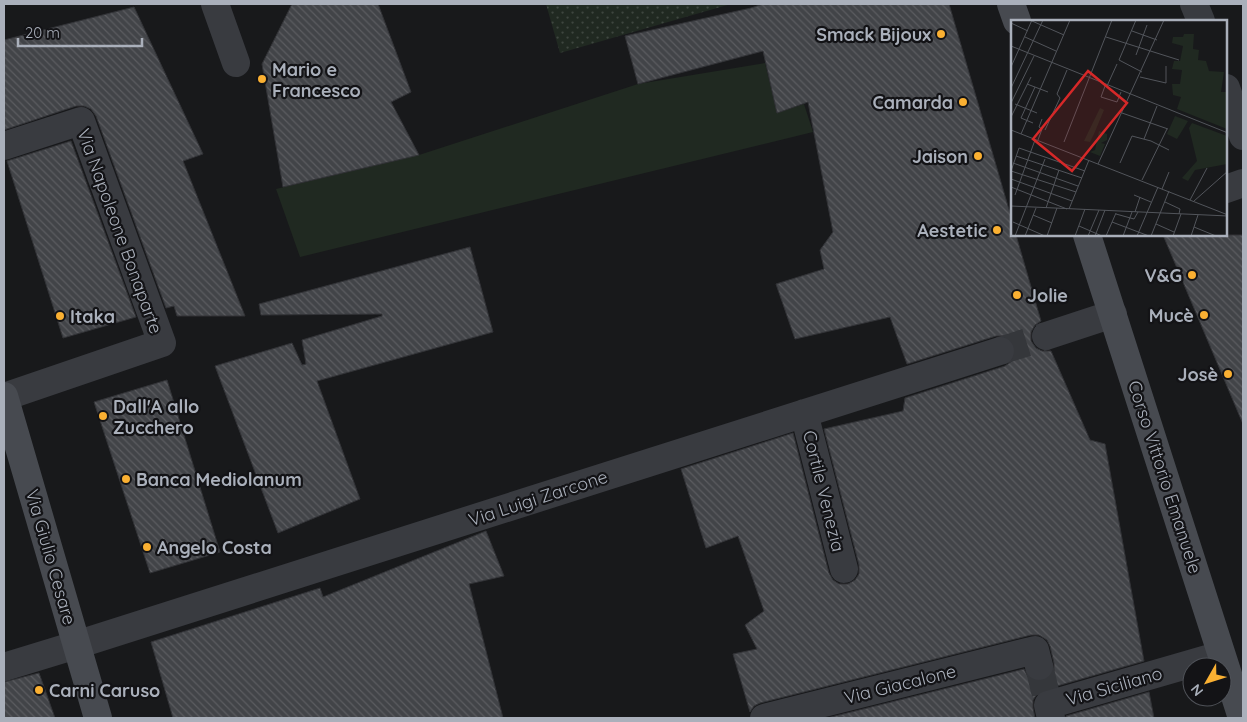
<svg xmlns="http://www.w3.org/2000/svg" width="1247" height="722" font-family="Quicksand,sans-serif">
<defs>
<pattern id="garden-dots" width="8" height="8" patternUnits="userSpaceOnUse" patternTransform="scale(1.25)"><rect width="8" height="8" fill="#202921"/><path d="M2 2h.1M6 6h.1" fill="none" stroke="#3e463f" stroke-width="1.8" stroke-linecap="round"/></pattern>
<pattern id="building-back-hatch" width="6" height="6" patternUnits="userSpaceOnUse" patternTransform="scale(1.25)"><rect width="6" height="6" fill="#424448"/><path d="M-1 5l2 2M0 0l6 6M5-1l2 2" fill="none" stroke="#5b5c60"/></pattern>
</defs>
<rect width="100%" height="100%" fill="#18191b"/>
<path fill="#202921" d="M765 63 777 113 804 104 813 132 300 257 276 189 419 155 638 84Z"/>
<path fill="url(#garden-dots)" d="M546 4H731L560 53Z"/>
<path fill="url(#building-back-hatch)" stroke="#323337" d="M292 4H378L411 92 391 102 419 155 283 187 262 64Z
M763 4H949L1012 220V235H1016L1041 321 1035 325 1031 332V341L1036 348 1042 351H1051L1090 440 1105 444 1144 661 1043 690 1037 694 1033 700V708L1035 718H827L1024 669 1028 677 1035 681H1043L1050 677 1054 671V663L1050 646 1047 640 1039 635H1031L760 703 754 706 750 712 733 654 757 649 745 625 764 611 738 536 706 548 681 469 793 433 829 573 833 580 839 584H848L855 580 859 574V565L824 429 903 411 905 398 1005 366 1012 361 1015 354V346L1010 339 1004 336H996L907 364 890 317 795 339 776 284 824 269 820 250 833 232 808 102 777 113 763 51 638 84 625 36 751 8Z
M134 7 203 154 183 161 245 316H177L174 306 166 308 96 116 91 109 84 106H76L4 130V40Z
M71 141 136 317 63 338 7 161Z
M1163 235H1243V424Z
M470 247 493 332 317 381 360 499 278 533 215 366 292 343 302 365 306 364 302 340 382 316V314L261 315 259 304Z
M167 380 220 552 150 573 94 402Z
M486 531 504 576 469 584 503 718H173L151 642 320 588 323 597Z
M39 673 55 718H4V682Z
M1149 692 1154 718H1066V716Z"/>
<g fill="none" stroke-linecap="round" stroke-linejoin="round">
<path stroke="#35373b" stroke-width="28" stroke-dasharray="28 14" stroke-linecap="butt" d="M1000 351 1046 336
M1039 666 1046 695"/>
<path stroke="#393b40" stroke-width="28" d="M215 4 236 63
M1194 4 1201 21
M1226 88 1243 136
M4 146 81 121 162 343 4 397
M1226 189 1243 183
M1046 336 1113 314
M804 413 844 569
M4 667 76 645 1000 351
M764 718 1035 650 1039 666
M1051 718 1048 705 1221 655"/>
<path stroke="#474a50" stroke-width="28" d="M1011 4 1017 21
M1087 235 1242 718
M4 396 98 718"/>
</g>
<g fill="#fab032" stroke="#131316" stroke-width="2">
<circle cx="941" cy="34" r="5"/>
<circle cx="262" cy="79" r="5"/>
<circle cx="963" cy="102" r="5"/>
<circle cx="978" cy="156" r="5"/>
<circle cx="997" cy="230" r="5"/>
<circle cx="1192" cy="275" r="5"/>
<circle cx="1017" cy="295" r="5"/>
<circle cx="1204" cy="315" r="5"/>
<circle cx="60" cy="316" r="5"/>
<circle cx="1228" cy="374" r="5"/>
<circle cx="103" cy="416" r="5"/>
<circle cx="126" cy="479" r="5"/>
<circle cx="147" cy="547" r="5"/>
<circle cx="39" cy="690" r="5"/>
</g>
<g text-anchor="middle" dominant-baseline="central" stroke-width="4.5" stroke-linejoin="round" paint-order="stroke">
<g font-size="18" font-weight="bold" fill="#aab0bb" stroke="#131316" text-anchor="end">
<text x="931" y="34">Smack Bijoux</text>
<text x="272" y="69" text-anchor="start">Mario e<tspan x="272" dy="21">Francesco</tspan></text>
<text x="953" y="102">Camarda</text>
<text x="968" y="156">Jaison</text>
<text x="987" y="230">Aestetic</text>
<text x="1182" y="275">V&amp;G</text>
<text x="1027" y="295" text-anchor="start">Jolie</text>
<text x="1194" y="315">Mucè</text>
<text x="70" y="316" text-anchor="start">Itaka</text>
<text x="1218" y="374">Josè</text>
<text x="113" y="406" text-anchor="start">Dall'A allo<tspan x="113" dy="21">Zucchero</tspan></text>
<text x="136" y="479" text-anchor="start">Banca Mediolanum</text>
<text x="157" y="547" text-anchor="start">Angelo Costa</text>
<text x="49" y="690" text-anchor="start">Carni Caruso</text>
</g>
<g font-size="18" fill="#aab0bb" stroke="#131316">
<text transform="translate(120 231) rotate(70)">Via Napoleone Bonaparte</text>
<text transform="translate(1165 477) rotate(72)">Corso Vittorio Emanuele</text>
<text transform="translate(824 491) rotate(76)">Cortile Venezia</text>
<text transform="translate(538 498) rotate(-18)">Via Luigi Zarcone</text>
<text transform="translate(51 557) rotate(74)">Via Giulio Cesare</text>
<text transform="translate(900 684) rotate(-14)">Via Giacalone</text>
<text transform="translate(1114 686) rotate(-16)">Via Siciliano</text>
</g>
</g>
<g transform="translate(1011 20)">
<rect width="216" height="216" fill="#18191b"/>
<path d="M173 14H183L182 29 188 30 187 40 195 41 198 51 213 52 210 72H216V109L166 89 170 77 162 75 161 64H169L171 50 161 49 163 41H169L172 26 161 23 162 17H172ZM89 88 93 90 83 114 79 122 73 121ZM181 103 216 116V144L184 150 177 161 171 158 186 141 178 108Z" fill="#202921"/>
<path d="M164 96 177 101 166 119 156 114ZM88 111 96 114V120L90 123 94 124 89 136 79 132 84 130Z" fill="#202921"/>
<path fill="none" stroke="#52555b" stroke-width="1" d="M125 0 108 40 131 52M21 1 53 15M0 3 17 11M121 11 146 20M14 17 45 31M95 17 168 40M0 26 217 113M125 35 136 5M0 47 21 0M129 57 155 63V46M16 64 37 72M94 66 90 77 106 82 110 72M96 66 106 44M0 68 32 0M0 83 23 36M4 84 26 93M111 93 157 109M0 97 20 57M22 103 10 98 24 67M0 110 217 195M34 110 49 78 46 74 56 50M10 114 59 0M133 119 146 86M27 120 31 109 28 107 31 99M140 121 158 130M53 122 101 0M5 136 71 158M2 143 67 166M109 143 121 116 140 121M87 144 153 0M0 151 8 128 74 151M0 151 65 172M0 159 61 181M131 160 156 109M0 167 56 189M151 169 158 152M4 175 24 120M123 175 140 182M179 180 196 148M183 181 217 151M154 182 169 189 168 194M0 186 217 196M35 188 48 150M58 189 78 140M124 192 129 177M105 194 123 199 127 192M22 195 41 203M2 202 34 216M101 202 138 216M145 204 163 212M68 206 91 216M183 207 205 216M4 216 34 139M14 216 25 188M36 216 46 188M64 216 74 189M77 216 88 190M84 216 94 190M95 216 105 193M112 216 121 192M126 216 147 167M140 216 158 171M162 216 170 194M180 216 187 195"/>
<path fill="#d62828" fill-opacity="0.15" stroke="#d62828" stroke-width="2.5" d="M77 51 116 83 61 151 22 119Z"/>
<rect width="216" height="216" fill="none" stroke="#aab0bb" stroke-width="2.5"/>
</g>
<rect width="1247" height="722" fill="none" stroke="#aab0bb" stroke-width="10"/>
<g transform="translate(1207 682) rotate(231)"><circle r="24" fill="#131316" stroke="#4f5258"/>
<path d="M0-4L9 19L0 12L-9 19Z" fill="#fab032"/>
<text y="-8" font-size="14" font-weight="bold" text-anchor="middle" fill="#aab0bb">N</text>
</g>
<path d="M18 38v8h124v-8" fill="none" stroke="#aab0bb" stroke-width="2.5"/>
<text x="25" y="38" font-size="15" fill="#aab0bb" stroke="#131316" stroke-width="4" paint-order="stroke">20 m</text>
</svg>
